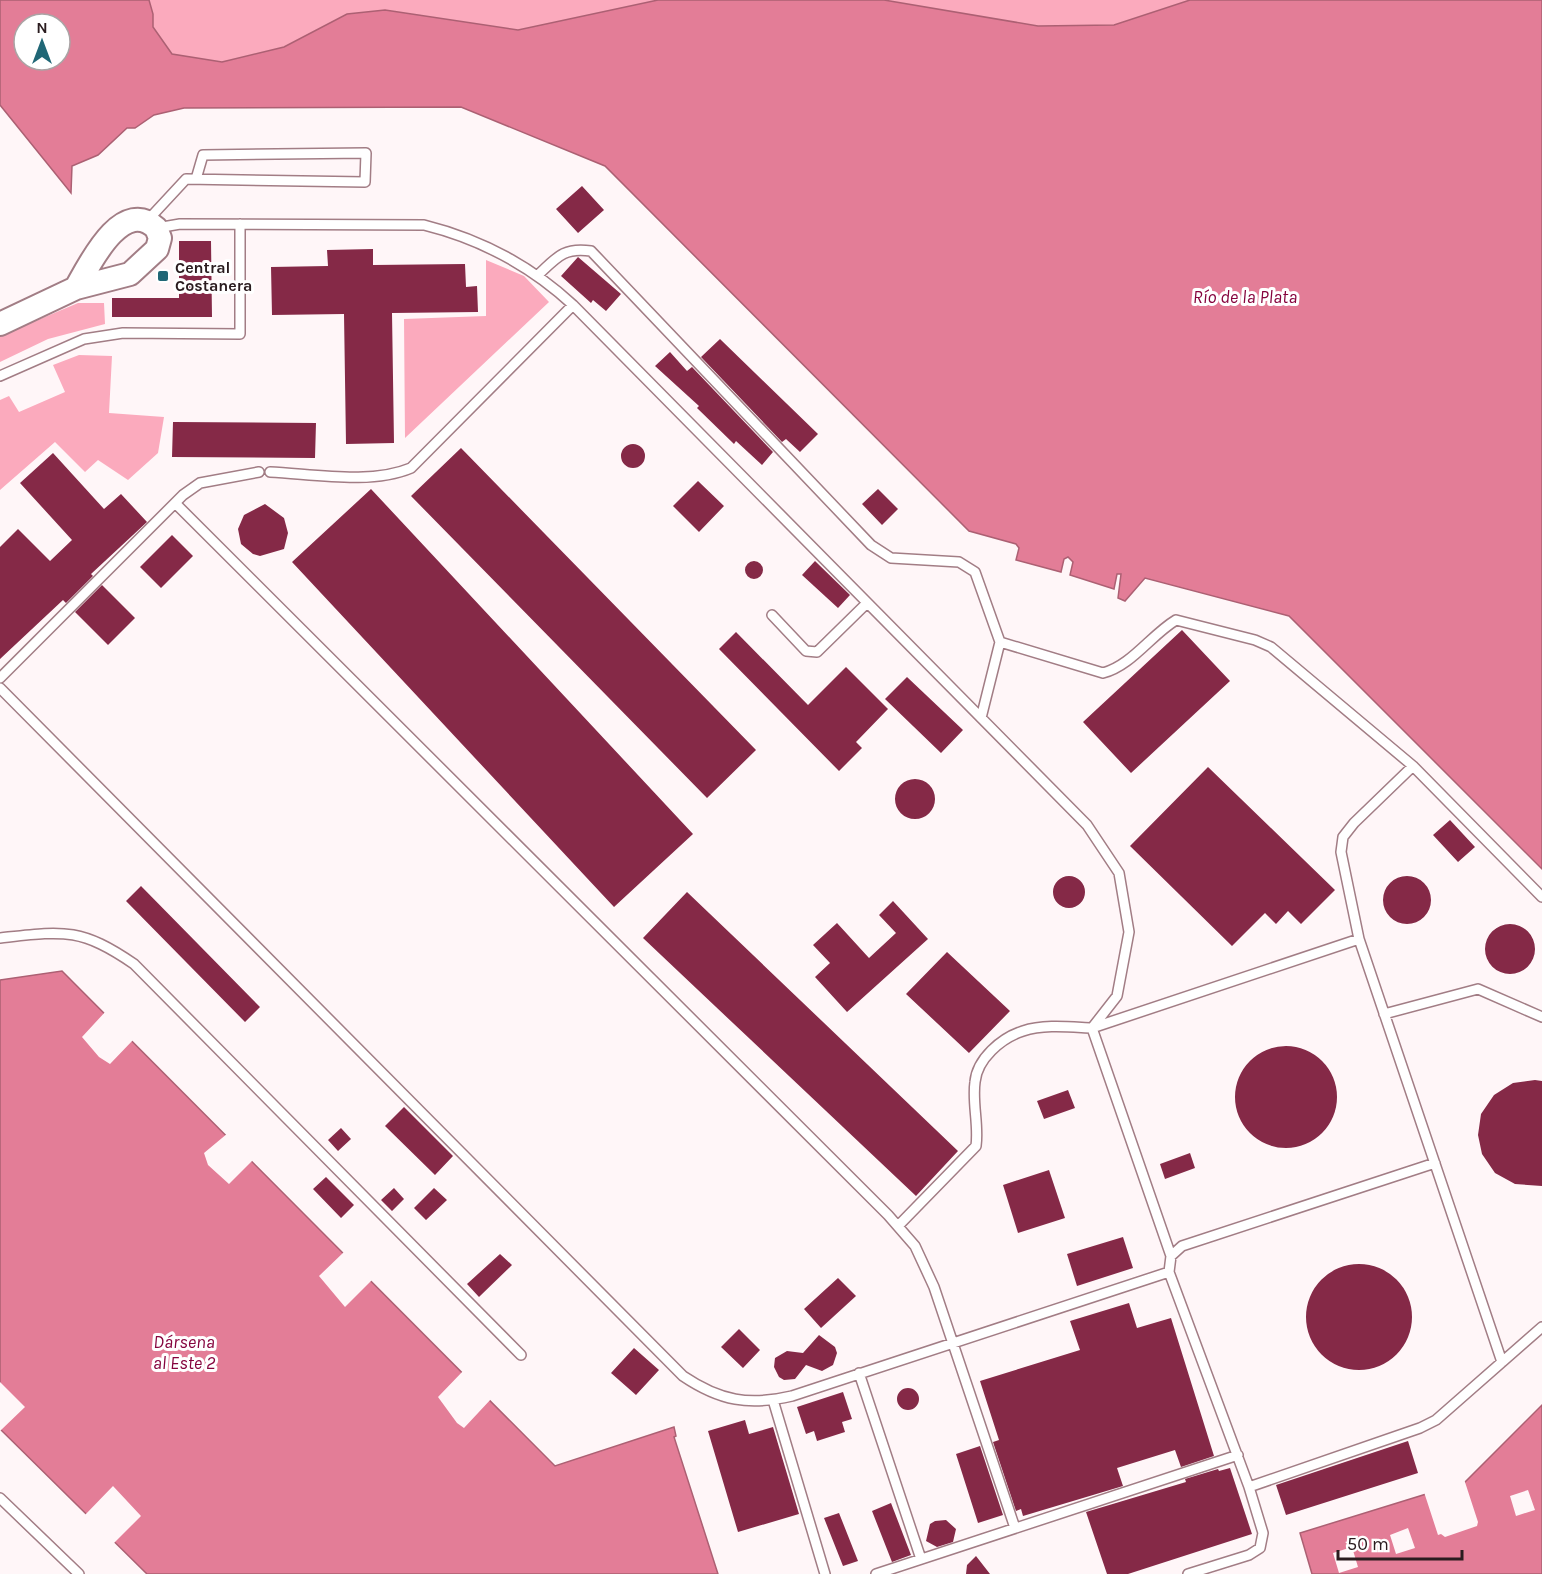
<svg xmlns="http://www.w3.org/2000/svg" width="1542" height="1574" font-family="Karla,sans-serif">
<rect width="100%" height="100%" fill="#fff6f8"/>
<path fill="#fbaabd" d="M149 0H658L518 30 385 10 347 14 284 47 222 62 172 54 153 27V14Z
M884 0H1190L1114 25 1038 26Z
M486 260 524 276 549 302 405 438 404 319 486 316Z
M78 303H104L105 324 48 339 0 362V336Z
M79 355 112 356 109 413 164 417 158 453 128 480 98 460 85 472 55 442 0 490V400L9 396 19 412 65 392 53 365Z"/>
<path fill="#e37d97" stroke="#ac6073" stroke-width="1.5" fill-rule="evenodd" d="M0 0H149L153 14V27L172 54 222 62 284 47 347 14 385 10 518 30 658 0H884L1038 26 1114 25 1190 0H1542V869L1289 616 1145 578 1125 601 1118 598 1121 574H1117L1114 589 1070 575 1073 562 1068 557 1064 559 1061 572 1016 560 1019 548 1016 544 969 531 605 166 461 107 184 108 154 115 135 128H127L98 155 72 166 71 193 0 105ZM24 24H60V60H24Z
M62 971 555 1466 674 1427 676 1436 674 1437 718 1574H147L0 1429V980Z
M1542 1405V1574H1312L1300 1533 1465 1482Z"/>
<path fill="#fff6f8" d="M106 1011 134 1039 110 1064 99 1057 82 1037Z
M228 1133 254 1159 229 1184 208 1165 204 1153Z
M345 1251 373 1279 345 1307 319 1276Z
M464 1370 492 1398 464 1428 457 1423 438 1397Z
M0 1382 25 1407 0 1431Z
M1464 1479 1478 1522 1477 1526 1445 1537 1441 1534 1438 1535 1424 1492Z
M113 1486 141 1516 113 1544 84 1516Z
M1528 1490 1535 1510 1516 1516 1510 1496Z
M1408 1528 1415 1548 1396 1554 1390 1535Z
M1352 1547 1358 1567 1339 1573 1333 1553Z"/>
<path fill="#852947" d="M582 186 604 210 578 233 556 209Z
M179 241H211L212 317H112V298H179Z
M373 249V265L465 264 466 287 477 286 478 312 392 313 394 443 346 444 344 314 272 315 271 267 328 266 327 250Z
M578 257 621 294 606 311 593 300 591 303 561 276Z
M720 339 818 434 800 452 786 439 782 442 701 357Z
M670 352 687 371 692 367 773 452 762 465 736 441 734 444 697 408 699 406 655 366Z
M173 422 316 423 315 458 172 457Z
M621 456a12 12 0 1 1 24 0a12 12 0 1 1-24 0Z
M461 448 756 750 707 798 411 496Z
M53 453 104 509 121 494 147 522 91 574 93 576 66 603 63 600 0 659V547L18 529 50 561 72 540 20 483Z
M698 481 724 506 699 532 673 506Z
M371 489 693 834 614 907 292 562Z
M878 489 898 509 882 525 862 504Z
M265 504 284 518 288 533 284 549 260 556 253 554 241 544 238 529 244 515Z
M172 535 193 556 161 588 140 567Z
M745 570a9 9 0 1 1 18 0a9 9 0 1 1-18 0Z
M815 561 850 595 838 608 802 575Z
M102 585 135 618 108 645 75 612Z
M1182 630 1230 681 1131 773 1083 722Z
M736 632 808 705 846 667 888 709 856 742 862 748 839 771 719 649Z
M907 677 963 730 941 753 885 699Z
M1208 767 1335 890 1301 924 1288 911 1276 924 1265 913 1232 946 1130 846Z
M895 799a20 20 0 1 1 40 0a20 20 0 1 1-40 0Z
M1450 820 1475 847 1458 862 1433 835Z
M1053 892a16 16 0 1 1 32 0a16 16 0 1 1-32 0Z
M1383 900a24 24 0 1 1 48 0a24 24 0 1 1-48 0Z
M141 886 260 1007 245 1022 126 901Z
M687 892 958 1151 916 1196 643 938Z
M893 901 928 939 847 1012 815 977 830 963 813 945 837 923 869 958 896 933 879 915Z
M1485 949a25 25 0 1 1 50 0a25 25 0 1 1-50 0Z
M947 952 1010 1011 969 1053 906 994Z
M1235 1097a51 51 0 1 1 102 0a51 51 0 1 1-102 0Z
M1535 1080 1542 1081V1186L1515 1184 1495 1173 1482 1154 1478 1135 1481 1114 1494 1095 1513 1083Z
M1068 1090 1075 1108 1044 1119 1037 1101Z
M404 1107 453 1156 435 1175 385 1126Z
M341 1128 351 1139 338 1151 328 1140Z
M1190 1153 1195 1168 1165 1179 1160 1164Z
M1049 1170 1065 1218 1018 1233 1003 1185Z
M326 1177 354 1205 341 1218 313 1189Z
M394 1188 404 1199 392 1211 381 1200Z
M434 1188 447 1200 426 1220 414 1208Z
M1123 1237 1133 1268 1077 1286 1067 1254Z
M500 1254 512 1265 479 1297 467 1284Z
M1306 1317a53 53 0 1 1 106 0a53 53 0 1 1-106 0Z
M838 1278 856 1296 821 1328 804 1309Z
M1129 1303 1137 1328 1171 1318 1214 1456 1181 1467 1175 1450 1117 1468 1123 1486 1023 1516 1021 1509 1016 1511 993 1442 999 1440 980 1381 1080 1350 1070 1321Z
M739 1329 760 1350 743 1368 721 1347Z
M819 1335 835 1347 837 1353 833 1365 822 1371 806 1365 795 1379 784 1380 779 1377 774 1367 775 1358 787 1351 803 1353Z
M634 1348 659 1370 636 1395 611 1373Z
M897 1399a11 11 0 1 1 22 0a11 11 0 1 1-22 0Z
M843 1392 852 1419 842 1422 845 1432 817 1441 814 1431 806 1434 797 1407Z
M745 1420 749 1434 773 1427 799 1514 738 1532 708 1431Z
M1408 1441 1418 1473 1286 1515 1276 1485Z
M980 1446 1003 1515 978 1523 956 1454Z
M1230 1468 1252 1534 1128 1574H1107L1086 1512 1186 1482 1185 1479 1218 1469 1219 1471Z
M891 1503 911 1555 892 1562 872 1511Z
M839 1513 858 1561 843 1566 824 1518Z
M946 1520 956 1529 953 1542 937 1547 926 1541 930 1524 935 1521Z
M976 1556 990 1574H966L967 1565Z"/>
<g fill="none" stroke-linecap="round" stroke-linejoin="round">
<g stroke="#a27d85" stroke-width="12">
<path id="service" d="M147 221 186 179 365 182 366 153 203 155 196 179
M157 228 180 224 424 225C480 239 531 266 573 305L1087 825 1119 873 1129 932 1117 996 1092 1028 1171 1256
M538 275C557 257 564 247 591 251L871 545 891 558 959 562 975 572 1000 642 1103 673C1131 666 1151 635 1176 620L1255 640 1271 647 1413 766 1542 897
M0 376 84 339 123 333 240 334V224
M270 472C313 474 371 485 411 468L573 305
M175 503 888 1215 915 1246 934 1287 1015 1528
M772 615 806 651 817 652 867 603
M0 678 183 495 200 483 259 472
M0 688 683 1376C720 1401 749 1406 792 1396L1169 1272 1249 1487 1420 1428 1436 1420 1542 1327
M981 718 1000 642
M1413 766 1354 823 1343 837 1341 852 1359 939 1502 1362
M0 938C63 931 80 927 134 964L521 1355
M1384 1014 1478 989 1542 1017
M898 1226 976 1146C979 1125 972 1103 975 1082 977 1059 1001 1038 1023 1031 1044 1024 1070 1027 1092 1028L1359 939
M1169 1272 1171 1256 1182 1246 1435 1163
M859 1373 921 1559
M773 1400 825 1574
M0 1498 79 1574
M876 1574 1238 1455
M1188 1574 1249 1555 1260 1548 1263 1533 1249 1487"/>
</g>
<g stroke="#a27d85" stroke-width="26">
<path id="tertiary" d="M0 324 76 288 130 274 157 249 160 238 156 228C122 196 89 265 76 288"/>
</g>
<use href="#service" stroke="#fff" stroke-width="9"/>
<use href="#tertiary" stroke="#fff" stroke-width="22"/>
</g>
<rect fill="#206776" stroke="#fff" stroke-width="2" x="157" y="270" width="12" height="12" rx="3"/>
<g text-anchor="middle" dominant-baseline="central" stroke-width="6" stroke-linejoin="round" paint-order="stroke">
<g font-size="16" font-weight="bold" fill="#2a1c1f" stroke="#fff" text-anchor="start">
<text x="175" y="267">Central<tspan x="175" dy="18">Costanera</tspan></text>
</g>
<g font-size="18" font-style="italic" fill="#85033d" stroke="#fff">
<text x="1245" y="297">Río de la Plata</text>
<text x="184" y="1342">Dársena<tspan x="184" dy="21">al Este 2</tspan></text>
</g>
</g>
<g transform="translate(42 42)"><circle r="28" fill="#ffffff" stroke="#aaa4a5" stroke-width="1.5"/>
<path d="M0-4.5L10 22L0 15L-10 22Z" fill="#206776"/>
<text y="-9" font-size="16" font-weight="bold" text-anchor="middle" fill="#2a1c1f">N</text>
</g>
<path d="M1338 1550v9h124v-9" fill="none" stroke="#2a1c1f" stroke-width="3"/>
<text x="1347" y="1550" font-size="18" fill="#2a1c1f" stroke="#ffffff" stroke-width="4.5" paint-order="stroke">50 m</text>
</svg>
